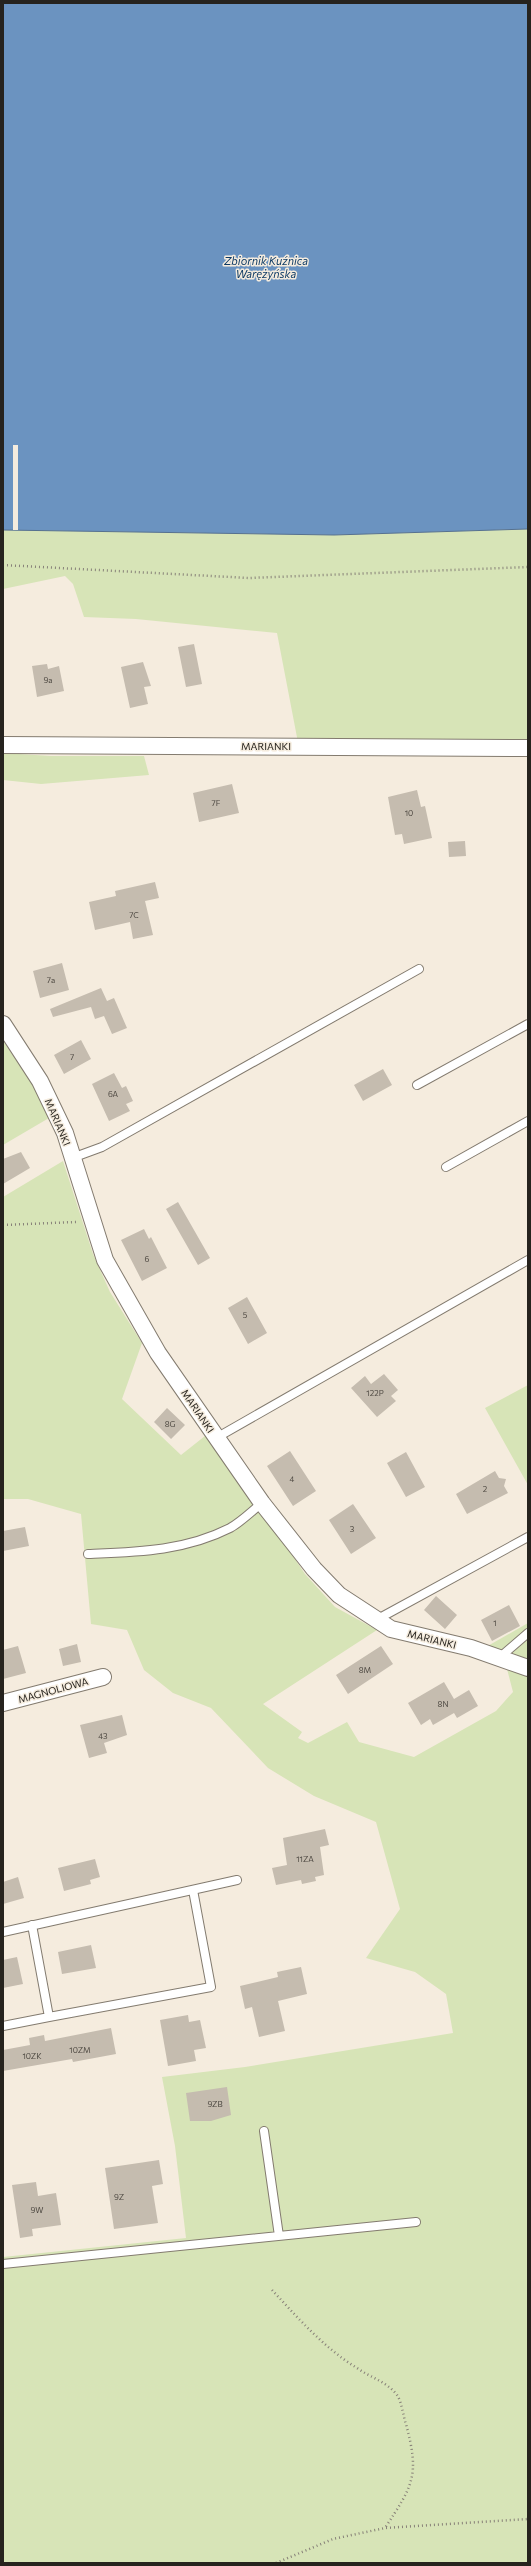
<svg xmlns="http://www.w3.org/2000/svg" width="531" height="2566" font-family="Commissioner,sans-serif">
<rect width="100%" height="100%" fill="#f5ecde"/>
<path fill="#d7e4b7" d="M528 529V748L300 753 277 633 136 619 84 617 73 584 65 576 3 589V530L334 535Z
M3 753 51 756H144L149 775 41 784 3 780Z
M3 1041 38 1091 49 1118 3 1145Z
M63 1161 93 1254 110 1292 142 1343 122 1399 181 1455 210 1432 305 1574 335 1607 377 1630 263 1704 302 1732 298 1738 308 1743 347 1722 359 1742 414 1757 496 1711 513 1692 507 1669 472 1655 528 1623V2563H3V2257L186 2238 175 2146 162 2077 245 2067 453 2033 446 1994 415 1972 366 1958 400 1909 376 1822 314 1796 268 1768 211 1708 173 1693 144 1670 127 1630 91 1624 81 1514 28 1499H3V1197Z
M528 1385V1485L485 1408Z"/>
<path fill="#6b93c0" stroke="#56718f" d="M3 3H528V529L334 535 3 530Z"/>
<path fill="#f5ecde" d="M13 445H18V530H13Z"/>
<path fill="#c5bcaf" d="M194 644 202 684 186 687 178 647Z
M143 662 151 686 144 687 148 704 130 708 121 667Z
M47 664 48 669 59 666 64 691 37 697 32 666Z
M232 784 239 813 199 822 193 793Z
M417 790 421 807 425 806 432 838 404 844 402 834 395 835 388 797Z
M465 841 466 856 449 857 448 842Z
M155 882 159 898 145 901 153 935 133 939 130 922 95 930 89 902 116 896 115 891Z
M62 963 69 990 40 998 33 971Z
M101 988 107 1001 114 998 127 1028 112 1034 104 1016 95 1019 91 1007 53 1017 50 1009Z
M81 1040 91 1059 64 1074 54 1055Z
M383 1069 392 1085 363 1101 354 1085Z
M114 1073 122 1088 126 1086 133 1101 126 1104 130 1111 109 1121 92 1084Z
M21 1152 30 1168 3 1184V1159Z
M178 1202 210 1258 198 1265 166 1209Z
M144 1229 149 1239 151 1237 167 1268 142 1281 121 1240Z
M247 1297 267 1333 248 1344 228 1308Z
M384 1374 398 1390 391 1396 396 1401 377 1417 351 1388 365 1376 371 1384Z
M167 1408 185 1425 171 1439 154 1422Z
M290 1451 316 1491 293 1506 267 1466Z
M406 1452 425 1487 406 1497 387 1463Z
M495 1471 499 1478 506 1479 504 1486 508 1493 467 1514 456 1494Z
M353 1504 376 1538 351 1554 329 1520Z
M25 1527 29 1546 3 1551V1531Z
M436 1596 457 1615 445 1629 424 1610Z
M509 1605 520 1626 492 1641 481 1620Z
M77 1644 81 1662 63 1666 59 1649Z
M18 1646 26 1673 3 1679V1650Z
M381 1646 393 1664 348 1694 336 1675Z
M444 1682 454 1699 469 1690 478 1706 457 1718 454 1713 433 1725 430 1719 421 1725 408 1703Z
M122 1715 127 1735 104 1743 107 1753 89 1758 80 1725Z
M325 1829 329 1845 320 1847 324 1875 315 1877 316 1881 302 1884 301 1880 276 1885 272 1868 287 1865 283 1838Z
M95 1859 100 1877 90 1880 91 1884 64 1891 58 1868Z
M18 1877 24 1898 3 1904V1882Z
M91 1945 96 1968 62 1974 58 1952Z
M17 1957 23 1984 3 1988V1960Z
M301 1967 307 1994 278 2001 285 2031 259 2037 252 2007 245 2009 240 1986 278 1977 277 1972Z
M188 2015 189 2022 200 2020 206 2048 194 2050 196 2061 168 2066 160 2020Z
M111 2028 116 2054 73 2062 72 2059 3 2071V2050L30 2045 29 2038 44 2035 45 2041Z
M227 2087 231 2115 211 2121H190L186 2093Z
M159 2160 163 2184 152 2186 158 2223 114 2229 105 2168Z
M36 2182 38 2196 56 2193 61 2225 32 2229 33 2236 20 2238 12 2185Z"/>
<g fill="none" stroke-linecap="round" stroke-linejoin="round">
<g stroke="#837b6f" stroke-width="10">
<path id="lane" d="M417 1085 528 1024
M72 1158 102 1147 419 969
M446 1167 528 1121
M216 1438 528 1260
M88 1554C137 1552 185 1551 230 1528 241 1522 252 1511 262 1503
M376 1620 528 1537
M499 1658 528 1633
M32 1925 49 2017 211 1987 193 1890
M3 1932 237 1880
M3 2026 49 2017
M264 2131 279 2236
M3 2264 416 2222"/>
</g>
<g stroke="#837b6f" stroke-width="18">
<path id="street" d="M3 745 528 748
M3 1024 40 1081 65 1133 105 1260 158 1353 262 1503 314 1569 339 1595 391 1629 471 1648 528 1668
M3 1703 103 1677"/>
</g>
<path stroke="#878178" stroke-width="2.5" stroke-dasharray="1 3" stroke-linecap="butt" d="M3 565 249 578 528 567
M3 1225 76 1222
M272 2290C298 2318 324 2348 357 2368 371 2378 386 2381 397 2395 402 2402 403 2416 406 2424 420 2476 413 2485 385 2528
M276 2563 333 2539 385 2528 528 2519"/>
<use href="#lane" stroke="#fff" stroke-width="8"/>
<use href="#street" stroke="#fff" stroke-width="16"/>
</g>
<g text-anchor="middle" dominant-baseline="central" stroke-width="3" stroke-linejoin="round" paint-order="stroke">
<g font-size="8" fill="#4e4942">
<text x="48" y="680">9a</text>
<text x="216" y="803">7F</text>
<text x="409" y="813">10</text>
<text x="134" y="915">7C</text>
<text x="51" y="980">7a</text>
<text x="72" y="1057">7</text>
<text x="113" y="1094">6A</text>
<text x="147" y="1259">6</text>
<text x="245" y="1315">5</text>
<text x="375" y="1393">122P</text>
<text x="170" y="1424">8G</text>
<text x="292" y="1479">4</text>
<text x="485" y="1489">2</text>
<text x="352" y="1529">3</text>
<text x="495" y="1623">1</text>
<text x="365" y="1670">8M</text>
<text x="443" y="1704">8N</text>
<text x="103" y="1736">43</text>
<text x="305" y="1859">11ZA</text>
<text x="80" y="2050">10ZM</text>
<text x="32" y="2056">10ZK</text>
<text x="215" y="2104">9ZB</text>
<text x="119" y="2197">9Z</text>
<text x="37" y="2210">9W</text>
</g>
<g font-size="10" fill="#26231e" stroke="#f5ecde">
<text x="266" y="746">MARIANKI</text>
<text transform="translate(58 1122) rotate(67)">MARIANKI</text>
<text transform="translate(198 1411) rotate(56)">MARIANKI</text>
<text transform="translate(432 1639) rotate(14)">MARIANKI</text>
<text transform="translate(53 1690) rotate(-15)">MAGNOLIOWA</text>
</g>
<g font-size="11" font-style="italic" fill="#0d3a65" stroke="#f5ecde">
<text x="266" y="260">Zbiornik Kuźnica<tspan x="266" dy="13">Warężyńska</tspan></text>
</g>
</g>
<rect width="531" height="2566" fill="none" stroke="#26231e" stroke-width="8"/>
</svg>
